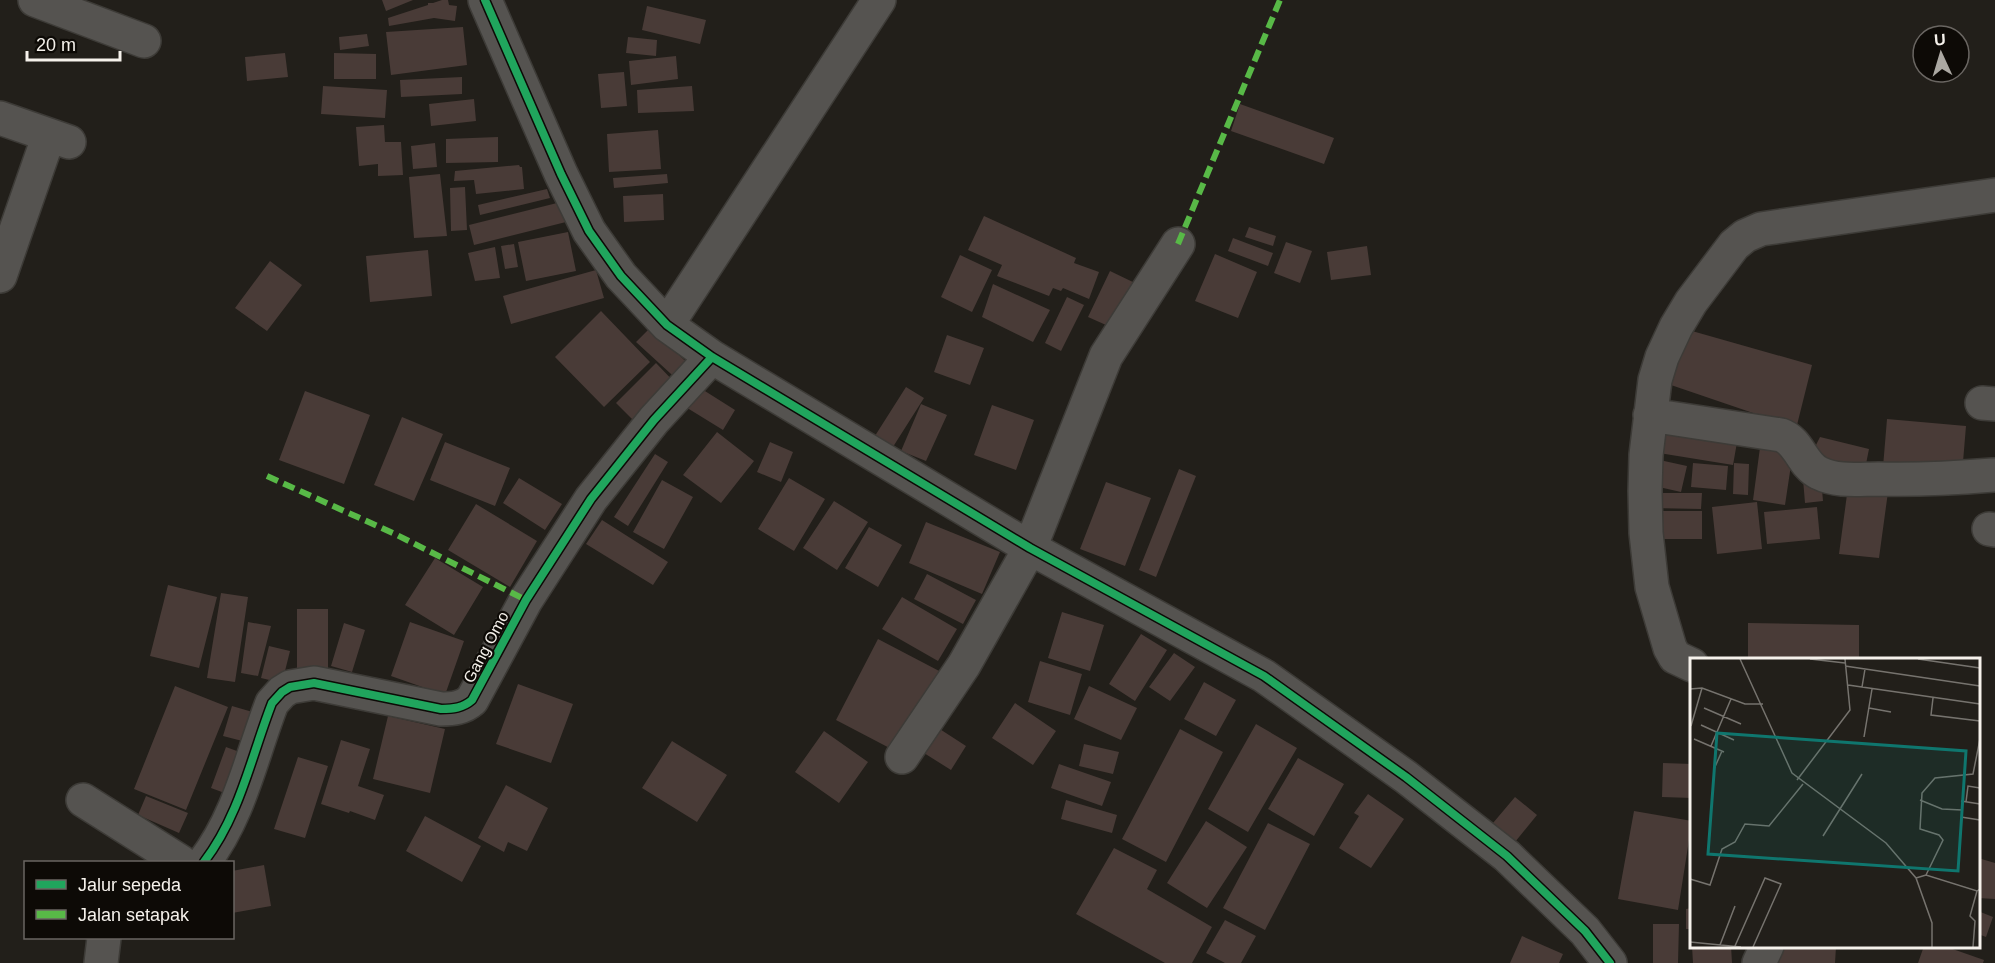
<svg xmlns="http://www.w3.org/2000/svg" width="1995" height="963" font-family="Arial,sans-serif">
<rect width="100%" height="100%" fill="#221f1a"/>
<path fill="#493b37" d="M382 0H413L386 11Z
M442 0H448L449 5 457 6 455 21 434 18 389 26 388 18 428 5V3H433Z
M647 6 706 20 700 44 642 30Z
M463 27 467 65 391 75 386 32Z
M367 34 369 46 340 50 339 37Z
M628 37 657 40 656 56 626 53Z
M285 53 288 77 247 81 245 57Z
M334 53 376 54V79H334Z
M676 56 678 79 631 85 629 61Z
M624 72 627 106 601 108 598 74Z
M462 77V94L401 97 400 80Z
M323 86 387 90 385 118 321 114Z
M692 86 694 111 638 113 637 90Z
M474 99 476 121 431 126 429 104Z
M1240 104 1334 138 1324 164 1231 131Z
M384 125 385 142H401L403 175 378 176V164L359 166 356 127Z
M658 130 661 169 609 172 607 134Z
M498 137V162L446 163V139Z
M435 143 437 167 413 169 411 146Z
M519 165 520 167H522L524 189 476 194 474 180 454 181 455 171Z
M440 174 447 236 414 238 409 177Z
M667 174 668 183 614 188 613 178Z
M465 187 467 230 451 231 450 188Z
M547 189 550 198 480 215 478 205Z
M663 194 664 220 624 222 623 196Z
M561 202 566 222 474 245 469 225Z
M984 216 1076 258 1074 263 1099 272 1089 299 1063 288 1061 291 1053 288 1049 296 997 276 1002 265 968 250Z
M1249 227 1276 236 1273 246 1245 237Z
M568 232 576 271 526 281 518 242Z
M1233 238 1273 253 1268 266 1228 251Z
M1286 242 1312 251 1300 283 1274 273Z
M514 244 518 267 505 269 501 246Z
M1367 246 1371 275 1331 280 1327 252Z
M495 247 500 278 475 281 468 253Z
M428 250 432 296 370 302 366 256Z
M1215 254 1257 272 1238 318 1195 301Z
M960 255 992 270 972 312 941 297Z
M270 261 302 285 267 331 235 308Z
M596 270 604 298 511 324 503 296Z
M1110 271 1137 284 1115 329 1088 317Z
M993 284 1050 310 1033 342 982 317Z
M1067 297 1084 305 1061 351 1045 343Z
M601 311 650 362 604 407 555 357Z
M650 328 695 370 682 384 636 342Z
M1685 329 1812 365 1797 425 1756 414 1668 384Z
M947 335 984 348 970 385 934 372Z
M656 363 680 388 641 428 616 403Z
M697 386 735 410 723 430 684 406Z
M906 387 924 398 891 450 873 439Z
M305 391 370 415 344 484 279 460Z
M921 404 947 415 926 461 901 451Z
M992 405 1034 420 1016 470 974 455Z
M402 417 443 434 414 501 374 485Z
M1664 418 1739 431 1733 465 1659 453Z
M1887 419 1966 426 1962 474 1883 467Z
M717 432 754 461 721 503 683 475Z
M1820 437 1869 449 1864 474 1809 459Z
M1761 440 1794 445 1785 505 1753 500Z
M445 442 510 468 495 506 430 480Z
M770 442 793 452 781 482 757 472Z
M655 454 668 462 628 526 614 517Z
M1655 459 1687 466 1681 492 1650 485Z
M1693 463 1728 466 1726 490 1691 487Z
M1734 463 1749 464 1748 495 1733 494Z
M1179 469 1196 476 1156 577 1139 570Z
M519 478 562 504 545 530 503 503Z
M789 478 825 499 794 551 758 529Z
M1821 478 1823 501 1805 503 1803 479Z
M662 480 693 497 664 549 633 532Z
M1106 482 1151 498 1125 566 1080 549Z
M1848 487 1888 492 1879 558 1839 554Z
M1651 493H1702L1701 509 1651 508Z
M834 501 868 522 837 570 803 548Z
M1757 502 1762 549 1717 554 1712 507Z
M476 504 537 541 510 587 448 550Z
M1817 507 1820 539 1767 544 1764 512Z
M1657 511H1702V539H1657Z
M602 520 668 562 653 585 586 544Z
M926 522 1000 552 982 594 909 563Z
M869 527 902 545 878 587 845 568Z
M435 558 483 587 454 635 405 605Z
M927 574 976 600 963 624 914 599Z
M168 585 217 597 199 668 150 656Z
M221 593 248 597 235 682 207 678Z
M902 597 957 629 938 661 882 629Z
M297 609H328V678H297Z
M1062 612 1104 625 1090 671 1048 658Z
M248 622 271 626 258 676 241 673Z
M410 622 464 641 445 695 391 676Z
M344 623 365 630 352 672 331 666Z
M1748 623 1859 625V660H1748Z
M1141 634 1167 650 1135 701 1109 684Z
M878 639 943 673 901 754 836 720Z
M269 646 290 651 282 683 261 678Z
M1174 653 1195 667 1170 701 1149 687Z
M1040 661 1082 674 1070 715 1028 702Z
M1204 682 1236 700 1216 736 1184 719Z
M518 684 573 704 551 763 496 744Z
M175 686 228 707 186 810 134 789Z
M1089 686 1137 708 1121 740 1074 719Z
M1015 703 1056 731 1033 765 992 738Z
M232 706 259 714 250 743 223 736Z
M388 716 445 729 430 793 373 779Z
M932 724 966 746 951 770 916 748Z
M1256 724 1297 748 1248 832 1208 809Z
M1180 729 1223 752 1166 862 1122 839Z
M824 731 868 762 839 803 795 772Z
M341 740 370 749 358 786 384 795 375 820 350 811 349 813 321 804Z
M672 741 727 775 697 822 642 788Z
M1084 744 1119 752 1113 774 1079 766Z
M226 747 245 754 230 795 211 788Z
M298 757 328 766 305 838 274 829Z
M1298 758 1344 784 1314 836 1268 809Z
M1663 763 1692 764V798L1662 797Z
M1059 764 1111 782 1102 806 1051 788Z
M506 785 548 808 527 851 508 842 504 852 478 838Z
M1368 794 1404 819 1371 868 1339 848 1359 816 1354 813Z
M146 796 188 813 179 833 138 815Z
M1515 797 1537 815 1515 842 1493 823Z
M1066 800 1117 815 1112 833 1061 819Z
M1634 811 1692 821 1678 910 1618 899Z
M425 816 481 846 462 882 406 851Z
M1206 821 1247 847 1207 908 1167 883Z
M1268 823 1310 844 1265 930 1223 908Z
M1114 848 1157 870 1147 889 1212 927 1192 963H1165L1076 914Z
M1978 858 1995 863V899L1978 898Z
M264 865 271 906 232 913V871Z
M1692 908V929H1686V909Z
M1978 911 1993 917 1986 937 1978 934Z
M1225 920 1256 936 1241 963H1225L1206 953Z
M1653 924H1679L1678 963H1653Z
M1522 936 1563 954 1559 963H1510Z
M1692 946H1731L1732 963H1693Z
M1924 946H1944L1984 960 1983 963H1918Z
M1771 947H1836L1835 963H1771Z"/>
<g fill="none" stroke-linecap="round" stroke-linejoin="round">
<g stroke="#3d3b37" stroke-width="36">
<path id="minor" d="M35 0 144 41
M485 0 561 174 589 231 621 276 667 325 712 357 1030 548 1264 676 1406 777 1507 856 1585 931 1610 963
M0 118 69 142
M0 276 49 135
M667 325 879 0
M1982 403 1995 404
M1650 415 1781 435C1799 441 1802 465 1819 473 1837 482 1859 479 1878 479 1917 480 1955 478 1993 475
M1989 529 1995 530
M1692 665 1675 657 1670 648 1652 587 1646 533 1645 491 1646 455 1655 380 1662 357 1676 327 1691 302 1734 245 1745 236 1761 229 1995 195
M902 757 964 665 1030 548 1106 356 1178 244
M83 800 181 862
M204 862C240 815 251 757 272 703L282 692 290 687 314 683 441 709C453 709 463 708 472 700L526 600 591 499 654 420 712 357
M101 963 104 938
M1759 963 1767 946"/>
</g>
<use href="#minor" stroke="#555350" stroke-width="33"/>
<path stroke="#58b947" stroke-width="6" stroke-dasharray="12 6" stroke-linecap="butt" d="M1178 244 1280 0
M267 476 395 534 526 600"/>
<g stroke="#0d0a06" stroke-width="11">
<path id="cycleway" d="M485 0 561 174 589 231 621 276 667 325 712 357 1030 548 1264 676 1406 777 1507 856 1585 931 1610 963
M204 862C240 815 251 757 272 703L282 692 290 687 314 683 441 709C453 709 463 708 472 700L526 600 591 499 654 420 712 357"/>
</g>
<use href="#cycleway" stroke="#20a55d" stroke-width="8"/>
</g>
<g text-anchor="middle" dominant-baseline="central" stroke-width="4.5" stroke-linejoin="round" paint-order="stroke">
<g font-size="16" fill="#f5f1eb" stroke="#0d0a06">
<text transform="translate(486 647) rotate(-62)">Gang Omo</text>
</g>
</g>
<g transform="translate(1690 658)">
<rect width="290" height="290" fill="#221f1a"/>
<path fill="none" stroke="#76736e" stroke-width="1.5" d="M50 1 102 115 196 185 226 220 242 265V289M120 1 155 5M228 1 290 10M155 8 290 28M158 27 290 46M172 29 175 11M0 31 12 30 55 46H73M243 40 241 57 290 63M14 50 51 66M179 50 201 54M11 67 44 82M1 68 12 30M174 79 182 31M4 81 34 94M21 88 41 41M24 111 32 93M107 122 160 52 155 1M230 142 252 151 272 152M271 143 290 146M276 144 278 128 290 130M271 159 290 162M133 178 172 116M236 217 253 182 249 177 230 171 232 135 245 120 283 116 290 81M226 220 236 217 287 233 290 231M0 221 20 227 32 191 45 184 55 166 79 168 113 126M0 284 51 289M30 287 45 248M45 288 75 220 91 226 63 289M283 289 285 263 280 258 287 233"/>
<path fill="#0f766e" fill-opacity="0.15" stroke="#0f766e" stroke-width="3" d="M27 75 276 93 268 213 18 196Z"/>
<rect width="290" height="290" fill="none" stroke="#f5f1eb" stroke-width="3"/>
</g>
<rect x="24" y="861" width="210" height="78" fill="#0d0a06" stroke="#6a6662" stroke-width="1.5"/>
<rect x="36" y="880" width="30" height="9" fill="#20a55d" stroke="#6a6662" stroke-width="1.5"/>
<text x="78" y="891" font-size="18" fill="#f5f1eb">Jalur sepeda</text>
<rect x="36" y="910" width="30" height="9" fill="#58b947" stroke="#6a6662" stroke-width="1.5"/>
<text x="78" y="921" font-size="18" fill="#f5f1eb">Jalan setapak</text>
<g transform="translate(1941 54) rotate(356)"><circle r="28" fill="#0d0a06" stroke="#6a6662" stroke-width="1.5"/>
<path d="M0-4.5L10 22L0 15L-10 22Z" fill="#aba8a2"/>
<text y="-9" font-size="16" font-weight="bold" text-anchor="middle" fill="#f5f1eb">U</text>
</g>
<path d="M27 51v9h93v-9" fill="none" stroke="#f5f1eb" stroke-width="3"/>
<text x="36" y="51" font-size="18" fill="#f5f1eb" stroke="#0d0a06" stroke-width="4.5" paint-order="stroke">20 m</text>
</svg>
